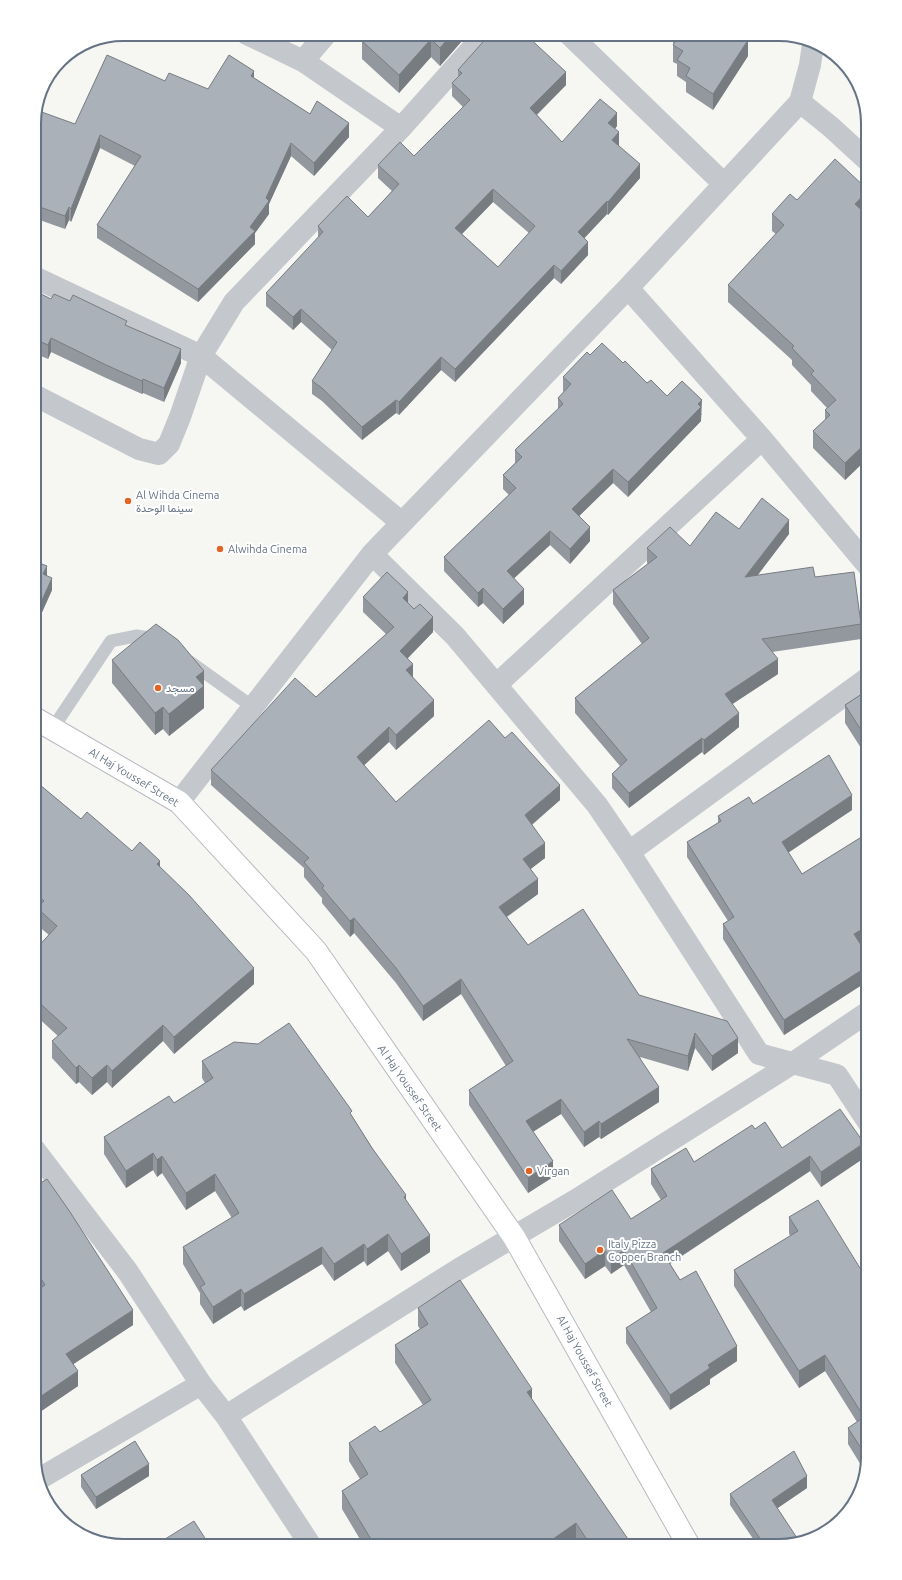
<svg xmlns="http://www.w3.org/2000/svg" width="902" height="1580" font-family="Ubuntu,Vazirmatn,sans-serif">
<rect width="100%" height="100%" fill="#f6f6f3"/>
<g fill="none" stroke-linecap="round" stroke-linejoin="round">
<g stroke="#b6bac0" stroke-width="24">
<path id="secondary" d="M34 718 179 802 316 951 514 1237 689 1546"/>
</g>
<path stroke="#c4c7cb" stroke-width="13" d="M190 662 253 707
M53 728 111 641 136 636 158 639"/>
<path stroke="#c4c7cb" stroke-width="22" d="M247 34 303 61 401 128
M569 34 724 184
M303 61 326 34
M800 102 831 127 868 161
M34 277 201 356 402 523
M628 288 762 439 868 566
M34 395 139 449 159 454 169 444 180 417 201 356 234 302 401 128 485 34
M372 554 455 636 597 805 629 852 759 1054 837 1075 868 1122
M496 685 762 439
M179 802 372 554 628 288 800 102 810 65 813 44
M629 852 868 678
M34 1149 128 1272 201 1384 226 1416 311 1546
M226 1416 459 1269 576 1200 793 1063 868 1012
M39 1479 201 1384"/>
<use href="#secondary" stroke="#fff" stroke-width="22"/>
</g>
<path fill="#92989e" fill-rule="evenodd" d="M368 34H468L440 66 431 57 399 93 362 59V41Z
M673 34H740L748 56 713 110 686 92V82L677 76V64L673 62V45L674 43H673Z
M458 70 566 85 537 115 562 142 617 126 615 129 619 145V146L640 178 608 215 607 214 584 238 588 255 561 284 554 278 455 382 441 370 399 415 396 413 362 440 322 401 312 394V381L332 350 301 322 293 330 266 306V293L318 238V226L368 217 392 191 378 178V165L414 156 463 107 452 96V83L458 77ZM493 202 529 233 498 267 462 234Z
M254 78 310 114 349 137 314 176 291 156 269 204V214L255 233V244L198 302 97 238V225L135 166 100 148 71 222 69 220 65 229 34 218V117L75 124 165 81 208 89Z
M797 200 868 206 863 211 868 216V458L845 480 813 448V431L825 420V410L827 408 811 391V385L792 365V360L728 302V285L776 234 772 231V214Z
M34 286 41 294 51 299 127 326 181 363 164 402 143 393 142 394 106 378 51 352 48 359 34 353Z
M590 355 623 363 647 383 667 396 702 414 701 415V421L628 497 613 483 579 516 590 541 570 564 550 545 514 578 524 604 503 624 483 603 478 607 444 571V557L509 495 503 489V475L515 463V450L558 409V398L564 392 563 391V377Z
M739 529 789 534 757 575 815 577 861 624V639L772 652 778 674 732 704 739 727 704 755 702 752 629 808 612 788V774L620 766 575 713V698L642 644 613 604V590L648 564 647 563V548L690 546Z
M34 561 47 576 52 590 39 619 34 617Z
M363 597 408 603 433 632 407 659 413 678 434 716 396 750 389 742 364 765 396 802 560 800 532 825 545 858 530 869 538 894 507 917 528 945 639 995 738 1053 712 1071 695 1048 688 1071 640 1057 659 1102 601 1139 599 1137 584 1147 561 1114 533 1132 553 1177 528 1193 469 1105V1090L506 1066 461 994 423 1021 396 983 354 933 350 937 322 903V898L304 877V868L211 785V770L316 697 386 634 363 612Z
M112 660 204 671V708L169 736 163 729 155 735 112 683Z
M868 690V759L845 723V705Z
M34 780 81 819 132 851 160 867 254 984 174 1054 163 1041 112 1088 107 1082 92 1095 79 1082 76 1084 52 1058V1041L58 1036 34 1014V951L49 935 37 925V911L34 908Z
M753 804 852 810 788 852 802 874 868 833V941L861 945 868 956V981L784 1035 723 939V924L728 921 687 857V842L718 823V816Z
M202 1061 352 1116 406 1201 430 1252 401 1271 388 1251 367 1266 364 1261 334 1281 322 1264 244 1311 241 1306 213 1324 200 1304V1293L183 1264V1247L232 1218 215 1191 186 1210 162 1173 157 1177 153 1170 126 1188 104 1154V1137L174 1103 205 1083 202 1078Z
M755 1129 782 1148 864 1158 821 1187 810 1171 670 1264 680 1280 737 1361 710 1379V1384L670 1410 626 1343V1328L651 1312 624 1265 611 1274 605 1266 585 1279 559 1241V1225L631 1219 661 1200 651 1184V1169L694 1162Z
M34 1187 133 1325 73 1364 78 1386 34 1416V1292L38 1290 34 1283Z
M789 1217 868 1281V1457L864 1470 848 1444V1428L857 1422 825 1371 799 1388 734 1286V1270L790 1236 789 1233Z
M418 1308 532 1399 630 1546H579L576 1541 570 1546H364L342 1509V1491L360 1479 349 1461V1443L380 1432 423 1405 395 1363V1345L420 1329 418 1326Z
M81 1475 149 1476 96 1509 81 1487Z
M807 1488 777 1508 779 1546H758L730 1505V1494Z"/>
<path fill="#777c81" d="M452 34H468L440 66V48Z
M431 39V57L399 93V75Z
M748 40V56L713 110V94Z
M254 71V84L251 76Z
M566 72V85L530 121V108Z
M617 113V126L608 136V123Z
M349 123V137L314 176V163Z
M619 132V145L612 153V140Z
M100 135V148L71 222V209Z
M291 143V156L269 204V214L255 233V244L198 302V289L250 227 266 198Z
M640 164V178L608 215V202Z
M493 189V202L455 241V228Z
M868 190V206L855 220V204Z
M607 201V214L578 245V232Z
M69 207V220L65 229V216Z
M588 242V255L561 284V271Z
M554 265V278L455 382V369Z
M301 309V322L293 330V317Z
M51 338V352L48 359V345Z
M181 349V363L164 402V388Z
M441 357V370L399 415V402Z
M143 379V393L142 394V381Z
M396 400V413L362 440V427Z
M702 400 701 421 628 497V482Z
M868 441V458L845 480V463Z
M613 469V483L572 523V509Z
M789 520V534L745 592V577Z
M590 527V541L570 564V549Z
M550 531V545L507 585V571Z
M47 566V578L43 574Z
M52 578V590L39 619V607Z
M483 588V603L478 607V593Z
M524 589V604L503 624V609Z
M408 592V608L403 598Z
M433 617V632L400 666V651Z
M778 659V674L725 709V694Z
M413 664V680L406 670Z
M204 671V708L169 736V714L196 677Z
M434 700V716L396 750V735Z
M163 707V729L155 735V713Z
M739 713V727L704 755V740Z
M389 727V742L357 772V757Z
M702 738V752L629 808V793Z
M560 785V800L525 830V815Z
M852 795V810L782 857V842Z
M545 843V858L523 875V859Z
M160 861V877L157 864Z
M538 879V894L499 922V907Z
M354 918V933L350 937V921Z
M868 926V941L854 949V934Z
M868 966V981L784 1035V1020Z
M254 968V984L174 1054V1037Z
M461 979V994L423 1021V1006Z
M163 1025V1041L112 1088V1071Z
M695 1033V1048L688 1071V1056Z
M738 1038V1053L712 1071V1056Z
M79 1065V1082L76 1084V1068Z
M107 1065V1082L92 1095V1078Z
M659 1087V1102L601 1139V1124Z
M561 1099V1114L526 1136V1121Z
M599 1121V1137L584 1147V1132Z
M864 1143V1158L821 1187V1172Z
M153 1153V1170L126 1188V1171Z
M162 1156V1173L157 1177V1160Z
M810 1156V1171L663 1268V1253Z
M553 1161V1177L528 1193V1178Z
M215 1174V1191L186 1210V1193Z
M406 1195V1212L404 1197Z
M388 1234V1251L367 1266V1249Z
M430 1235V1252L401 1271V1254Z
M364 1244V1261L334 1281V1264Z
M322 1247V1264L244 1311V1294Z
M605 1250V1266L585 1279V1264Z
M624 1250V1265L611 1274V1259Z
M241 1289V1306L213 1324V1307Z
M133 1310V1325L66 1369V1354Z
M737 1346V1361L710 1379V1384L670 1410V1395L708 1365Z
M825 1355V1371L799 1388V1371Z
M78 1371V1386L34 1416V1401Z
M532 1389V1407L527 1392Z
M149 1464V1476L96 1509V1497Z
M807 1476V1488L772 1512V1500Z
M576 1523V1541L570 1546H543Z
M630 1542V1546H625Z"/>
<path fill="#aab1b8" stroke="#777c81" fill-rule="evenodd" d="M368 34H452L440 48 431 39 399 75 362 41Z
M490 34 492 35 493 34H525L566 72 530 108 562 142 600 99 617 113 608 123 619 132 612 140 640 164 608 202 607 201 578 232 588 242 561 271 554 265 455 369 441 357 399 402 396 400 362 427 322 388 312 381 337 342 301 309 293 317 266 293 323 232 318 226 347 196 368 217 399 184 378 165 400 142 414 156 470 100 452 83 462 73 458 70ZM493 189 535 226 498 267 455 228Z
M680 34H740L748 40 713 94 686 76 690 68 677 60 683 51 673 45Z
M107 55 165 81 169 73 208 89 229 55 254 71 251 76 310 114 317 101 349 123 314 163 291 143 266 198 269 201 250 227 255 231 198 289 97 225 141 156 100 135 71 209 69 207 65 216 34 205V117L36 110 75 124Z
M835 159 868 190 855 204 868 216V230L867 231 868 232V441L845 463 813 431 830 415 825 410 836 400 811 374 814 371 792 348 794 346 728 285 784 225 772 214 790 194 797 200Z
M34 286 41 288 39 293 51 299 54 294 70 301 73 295 127 321 125 325 181 349 164 388 143 379 142 381 106 365 51 338 48 345 34 339Z
M602 343 623 363 625 361 647 383 651 380 667 396 682 381 702 400 698 404 701 407 628 482 613 469 572 509 590 527 570 549 550 531 507 571 524 589 503 609 483 588 478 593 444 557 516 488 503 475 522 457 515 450 563 404 558 398 571 384 563 377 587 352 590 355Z
M762 498 789 520 745 577 813 567 815 577 854 572 861 624 762 639 778 659 725 694 739 713 704 740 702 738 629 793 612 774 627 760 575 698 649 638 613 590 657 557 647 548 670 527 690 546 716 512 739 529Z
M34 561 47 566 43 574 52 578 39 607 34 605Z
M387 572 408 592 403 598 414 609 420 604 433 617 400 651 413 664 406 670 434 700 396 735 389 727 357 757 396 802 489 720 505 738 512 732 560 785 525 815 545 843 523 859 538 879 499 907 528 945 583 909 639 995 727 1021 738 1038 712 1056 695 1033 688 1056 627 1039 659 1087 601 1124 599 1121 584 1132 561 1099 526 1121 553 1161 528 1178 469 1090 513 1061 461 979 423 1006 396 968 354 918 350 921 322 888 324 886 304 862 309 858 211 770 295 678 316 697 394 627 363 597Z
M156 624 178 640 204 671 196 677 204 686 169 714 163 707 155 713 112 660Z
M868 690V741L845 705Z
M829 755 852 795 782 842 802 874 868 833V926L854 934 868 956V966L784 1020 723 924 734 917 687 842 721 821 718 816 749 797 753 804Z
M34 780 81 819 87 812 132 851 140 842 160 861 157 864 189 895 254 968 174 1037 163 1025 112 1071 107 1065 92 1078 79 1065 76 1068 52 1041 67 1028 34 998V951L57 926 37 908 44 901 34 892Z
M289 1023 352 1111 350 1113 372 1148 406 1195 404 1197 430 1235 401 1254 388 1234 367 1249 364 1244 334 1264 322 1247 244 1294 241 1289 213 1307 200 1287 205 1284 183 1247 239 1213 215 1174 186 1193 162 1156 157 1160 153 1153 126 1171 104 1137 169 1096 174 1103 213 1078 202 1061 234 1042 258 1044Z
M840 1109 864 1143 821 1172 810 1156 663 1253 680 1280 696 1271 737 1346 708 1365 710 1368 670 1395 626 1328 657 1308 624 1250 611 1259 605 1250 585 1264 559 1225 612 1190 631 1219 667 1196 651 1169 686 1148 694 1162 752 1125 755 1129 765 1122 782 1148Z
M47 1179 70 1212 133 1310 66 1354 78 1371 34 1401V1292L45 1285 34 1268V1187Z
M818 1200 868 1281V1459L848 1428 864 1417 825 1355 799 1371 734 1270 798 1231 789 1217Z
M460 1280 532 1389 527 1392 630 1542 625 1546H591L576 1523 543 1546H375L342 1491 368 1474 349 1443 375 1426 380 1432 431 1400 395 1345 428 1324 418 1308Z
M135 1441 149 1464 96 1497 81 1475Z
M794 1451 807 1476 772 1500 799 1541 779 1546H765L730 1494Z
M194 1521 210 1546H154Z"/>
<g fill="#e26527" stroke="#fff" stroke-width="1.5">
<circle cx="128" cy="501" r="4"/>
<circle cx="220" cy="549" r="4"/>
<circle cx="158" cy="688" r="4"/>
<circle cx="529" cy="1171" r="4"/>
<circle cx="600" cy="1250" r="4"/>
</g>
<g text-anchor="middle" dominant-baseline="central" stroke-width="4" stroke-linejoin="round" paint-order="stroke">
<g font-size="11" fill="#657384" stroke="#fff" text-anchor="start">
<text x="136" y="495">Al Wihda Cinema<tspan x="136" dy="13">سينما الوحدة</tspan></text>
<text x="228" y="549">Alwihda Cinema</text>
<text x="166" y="688">مسجد</text>
<text x="537" y="1171">Virgan</text>
<text x="608" y="1244">Italy Pizza<tspan x="608" dy="13">Copper Branch</tspan></text>
</g>
<g font-size="11" fill="#657384" stroke="#fff">
<text transform="translate(134 777) rotate(31)">Al Haj Youssef Street</text>
<text transform="translate(410 1088) rotate(55)">Al Haj Youssef Street</text>
<text transform="translate(585 1361) rotate(61)">Al Haj Youssef Street</text>
</g>
</g>
<path d="M0 0H902V1580H0ZM123 41H779A82 82 0 0 1 861 123V1457A82 82 0 0 1 779 1539H123A82 82 0 0 1 41 1457V123A82 82 0 0 1 123 41Z" fill="#fff" fill-rule="evenodd"/>
<path fill="none" stroke="#657384" stroke-width="2" d="M123 41H779A82 82 0 0 1 861 123V1457A82 82 0 0 1 779 1539H123A82 82 0 0 1 41 1457V123A82 82 0 0 1 123 41Z"/>
</svg>
